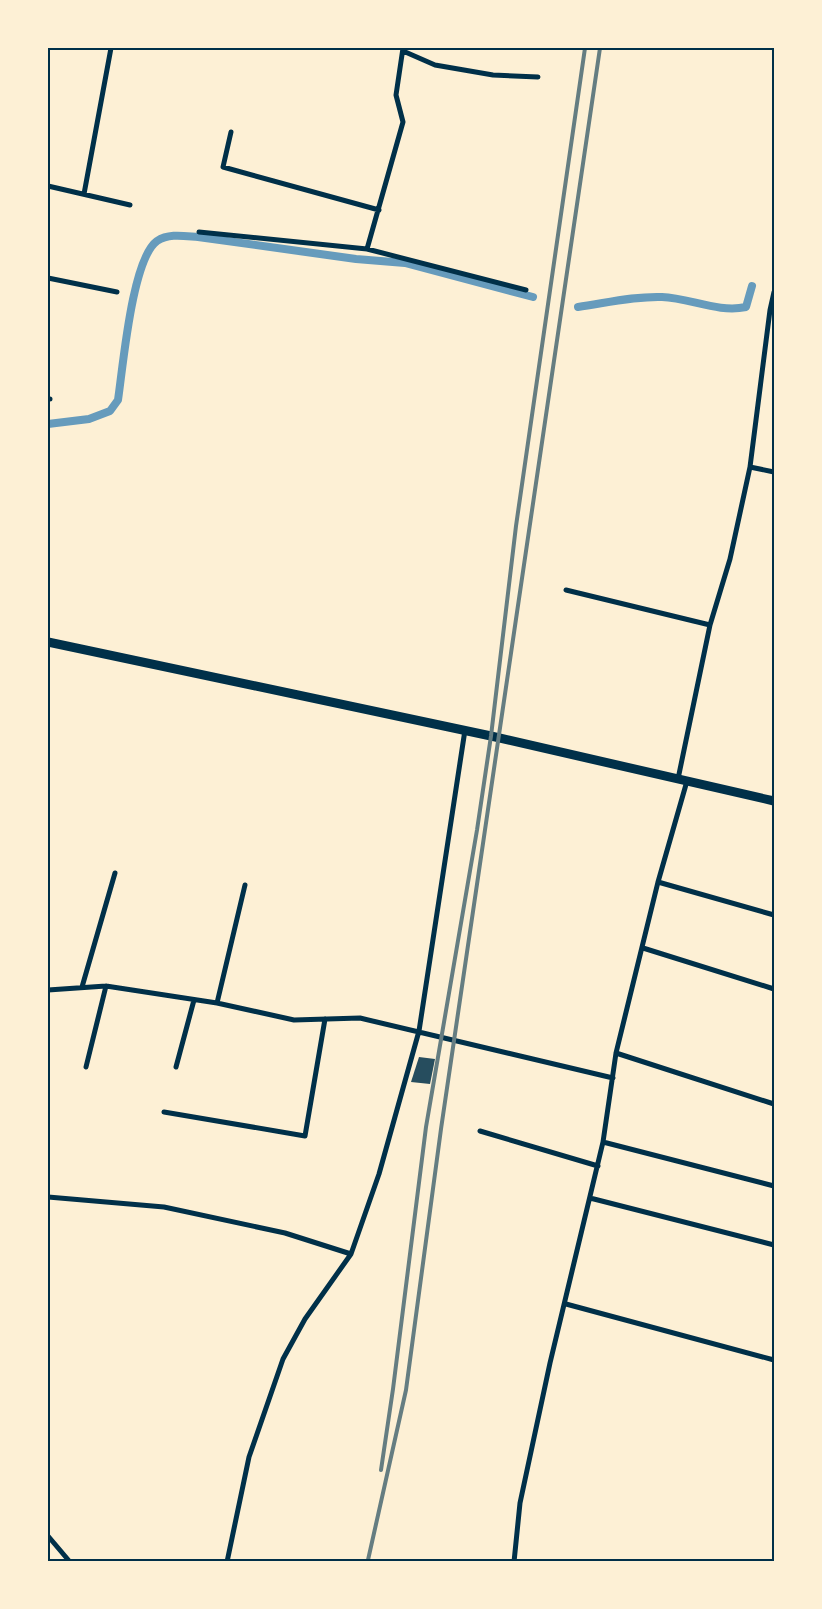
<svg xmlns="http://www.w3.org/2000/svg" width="822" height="1609" font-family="'Fira Sans',sans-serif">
<rect width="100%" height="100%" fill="#fdf0d5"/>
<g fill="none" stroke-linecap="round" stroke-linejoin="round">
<path stroke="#669bbc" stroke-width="8" d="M578 307C606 303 634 296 662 297 690 298 718 313 746 307L752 286
M48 424 89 419 110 411 118 400C123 367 132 259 157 241 169 233 184 236 198 237L356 259 405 263 533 297"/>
</g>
<path fill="#264d5e" d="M419 1057 435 1059 430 1084 411 1082Z"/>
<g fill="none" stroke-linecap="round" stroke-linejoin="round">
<path stroke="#003049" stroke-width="5" d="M403 51 435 65 493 75 538 77
M231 132 223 167 379 210
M48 186 130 205
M84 194 111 48
M199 232 367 249 526 290
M367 249 403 122 396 95 403 48
M48 278 117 292
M48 399H50
M750 467 774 472
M566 590 710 625
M678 779 710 625 730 559 750 467 770 310 774 292
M658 882 774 915
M643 948 774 989
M82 987 115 873
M48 990 106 986 217 1003 294 1020 360 1018 613 1078
M217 1003 245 885
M616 1053 774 1104
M86 1067 106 986
M176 1067 194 1000
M164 1112 305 1136 325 1019
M480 1131 598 1166
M603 1142 774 1186
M48 1197 164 1207 285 1233 351 1254
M590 1198 774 1245
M566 1304 774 1360
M48 1536 70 1562
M227 1562 249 1457 283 1359 305 1319 351 1254 379 1174 419 1031 465 730
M514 1562 520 1503 550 1363 603 1142 616 1053 658 882 687 781"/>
<path stroke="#003049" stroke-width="9" d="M48 642 491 736 774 801"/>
<path stroke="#657d81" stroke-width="4" d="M381 1470 393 1389 426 1127 477 830 491 736 516 526 585 48
M368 1560 406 1390 441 1129 600 48"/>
</g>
<rect width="822" height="1609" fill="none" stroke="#fdf0d5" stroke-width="98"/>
<rect x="49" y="49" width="724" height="1511" fill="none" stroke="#003049" stroke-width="2"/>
</svg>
